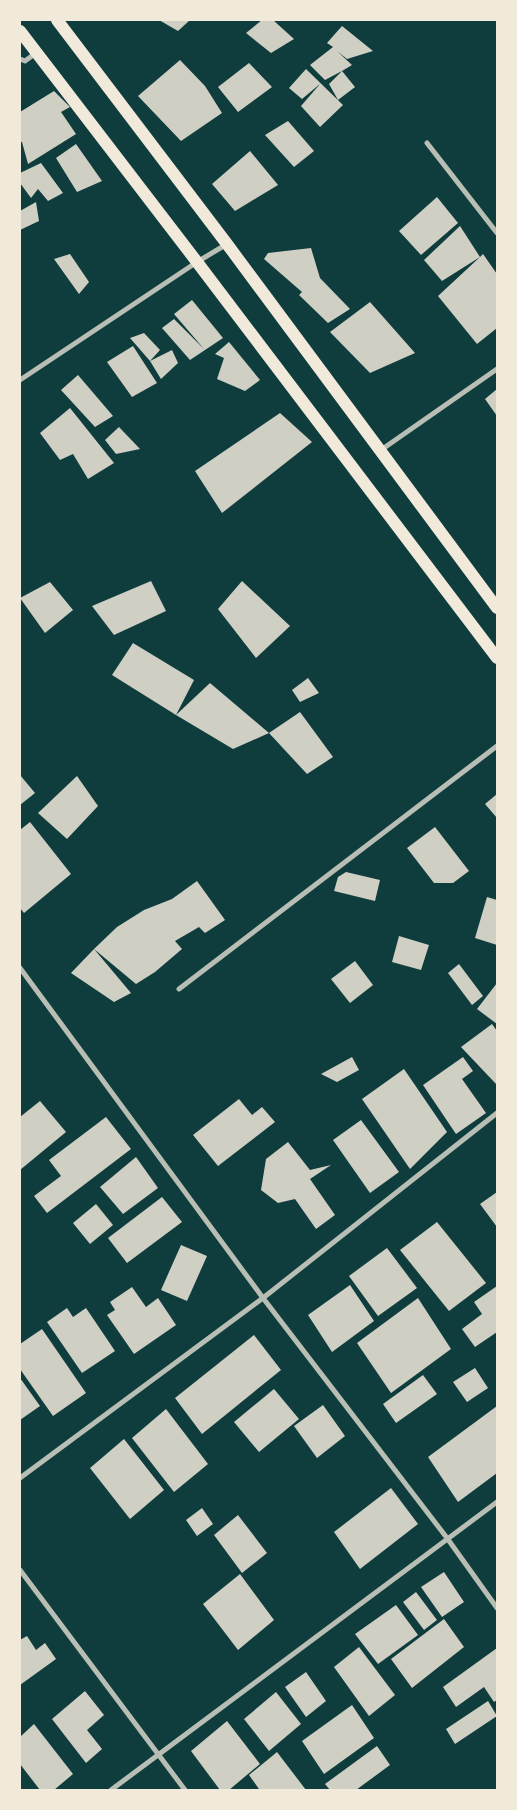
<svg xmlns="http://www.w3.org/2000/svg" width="517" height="1810" font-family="Commissioner,sans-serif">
<rect width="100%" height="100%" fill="#0f3d3e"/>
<path fill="#cfcfc3" d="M159 20H190L178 31Z
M262 20H273L294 39 271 53 246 33Z
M342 26 373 51 347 59 337 51 352 65 342 71 355 87 338 100 329 84 342 71 325 80 310 65 333 47 327 43Z
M180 60 205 86 222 113 181 141 138 96Z
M249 63 272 87 238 112 218 87Z
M306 69 343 105 320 127 301 106 320 84 302 99 289 88Z
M54 91 70 107 61 112 76 134 28 164 22 142H20V112Z
M288 121 314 151 294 167 265 135Z
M76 144 102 181 77 192 56 158Z
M250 151 278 185 235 211 212 184Z
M41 163 63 193 48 201 38 189 31 198 20 183V173Z
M437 197 458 223 421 255 399 231Z
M36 202 39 221 20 230V211Z
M460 226 480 257 483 254 497 274V328L477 344 438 296 480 257 442 281 424 260Z
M311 248 320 278 350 309 328 323 299 295 302 292 264 259 268 253Z
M70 254 89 282 79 294 54 259Z
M192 300 223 338 190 360 162 328 174 319 204 349 174 314Z
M370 302 415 353 370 373 330 332Z
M144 333 160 350 150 361 172 350 178 363 161 379 150 361 130 338Z
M229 342 260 380 245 391 217 379 224 358 215 354Z
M133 346 157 383 132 397 107 362Z
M78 375 113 416 95 427 61 390Z
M497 389V416L485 399Z
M70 408 114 463 88 479 73 454 60 460 40 433Z
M280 413 312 442 222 513 195 471Z
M119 427 140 449 116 454 105 440Z
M151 581 166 611 114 635 92 606Z
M242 581 290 626 256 658 218 609Z
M50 582 73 610 45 633 20 598Z
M133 643 194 680 176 715 112 675Z
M308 678 319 693 300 702 292 690Z
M210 683 269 733 300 712 333 757 307 774 269 733 233 749 176 715Z
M20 775 35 793 20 805Z
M77 776 98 806 67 839 38 813Z
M497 794V818L485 804Z
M30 822 71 874 24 913 20 908V830Z
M435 827 469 871 453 883H434L407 848Z
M346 872 380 880 375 901 334 891 338 877Z
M197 881 225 920 205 933 199 927 175 941 182 949 155 972 136 984 94 949 131 993 114 1002 71 973 94 949 117 927 144 910 172 899Z
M487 897 497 900V945L475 938Z
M399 936 429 945 421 970 392 962Z
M355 961 373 985 350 1003 331 979Z
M459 964 483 996 472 1005 448 973Z
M497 983V1024L477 1009Z
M492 1024 497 1031V1085L461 1047Z
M352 1057 359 1070 337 1082 321 1074Z
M463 1057 473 1071 462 1079 486 1113 456 1134 423 1085Z
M404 1069 447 1132 410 1169 362 1099Z
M239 1099 252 1115 262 1107 275 1122 218 1166 193 1135Z
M40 1101 66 1132 20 1170V1117Z
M106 1117 131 1149 47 1213 34 1196 61 1176 49 1160Z
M361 1120 399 1172 370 1193 333 1140Z
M288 1142 310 1170 331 1165 310 1179 335 1215 316 1229 295 1199 278 1203 261 1190 266 1159Z
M136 1157 158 1188 123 1214 100 1187Z
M497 1192V1227L480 1204Z
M162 1197 182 1222 127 1263 108 1238Z
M96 1204 113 1225 90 1244 73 1223Z
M437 1222 486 1283 449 1311 400 1250Z
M181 1245 207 1256 187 1301 161 1290Z
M387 1248 417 1288 378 1316 349 1276Z
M350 1285 374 1321 332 1352 308 1315Z
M497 1286V1332L475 1347 462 1329 482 1314 474 1302Z
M132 1287 146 1307 158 1298 176 1325 134 1354 107 1315 115 1310 110 1302Z
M418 1298 451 1349 391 1393 357 1343Z
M67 1308 73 1317 86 1308 115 1351 82 1373 47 1322Z
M42 1329 86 1393 53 1416 20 1369V1344Z
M254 1335 281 1370 202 1434 175 1398Z
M475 1368 488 1388 467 1402 453 1382Z
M423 1375 437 1394 396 1423 383 1404Z
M20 1378 40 1406 20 1420Z
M274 1389 299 1419 259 1452 234 1422Z
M323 1405 345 1436 317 1458 294 1426Z
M497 1406V1473L458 1502 428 1457Z
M166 1409 208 1464 174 1492 132 1438Z
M124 1439 164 1490 130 1519 90 1468Z
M391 1488 418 1524 360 1569 334 1532Z
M202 1508 213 1524 197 1536 186 1520Z
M238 1515 267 1553 242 1573 214 1535Z
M444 1572 464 1602 442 1617 421 1587Z
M240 1574 274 1620 238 1650 203 1604Z
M416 1592 437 1620 424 1630 403 1602Z
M396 1605 418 1635 378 1664 355 1634Z
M444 1619 464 1647 412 1688 391 1659Z
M27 1636 36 1650 45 1643 56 1659 20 1685V1640Z
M359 1647 395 1695 369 1716 334 1667Z
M497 1648V1700L494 1702 484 1687 456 1707 443 1687Z
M306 1672 326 1701 306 1717 285 1687Z
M85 1691 104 1715 87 1730 102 1749 86 1763 52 1719Z
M276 1692 301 1724 269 1751 244 1719Z
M488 1701 497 1716 455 1744 446 1729Z
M352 1705 374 1738 324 1774 302 1741Z
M227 1721 260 1764 229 1790H220L191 1751Z
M34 1724 73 1774 54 1790H40L20 1764V1737Z
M377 1746 390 1765 356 1790H330L325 1784Z
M277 1752 306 1790H258L259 1789 249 1775Z"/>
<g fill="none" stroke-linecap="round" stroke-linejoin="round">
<path stroke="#b8beb3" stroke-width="5" d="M20 59 25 61 36 53
M427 143 497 233
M20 380 197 262 227 244
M381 450 497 369
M20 968 263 1298 447 1538 497 1608
M179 989 497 746
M20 1478 263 1298 497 1113
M20 1570 185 1790
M111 1790 497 1502"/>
<path stroke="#f1e9da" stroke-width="12" d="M57 20 227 244 497 608
M20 31 197 262 497 658"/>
</g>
<rect width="517" height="1810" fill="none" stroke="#f1e9da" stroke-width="42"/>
</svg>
